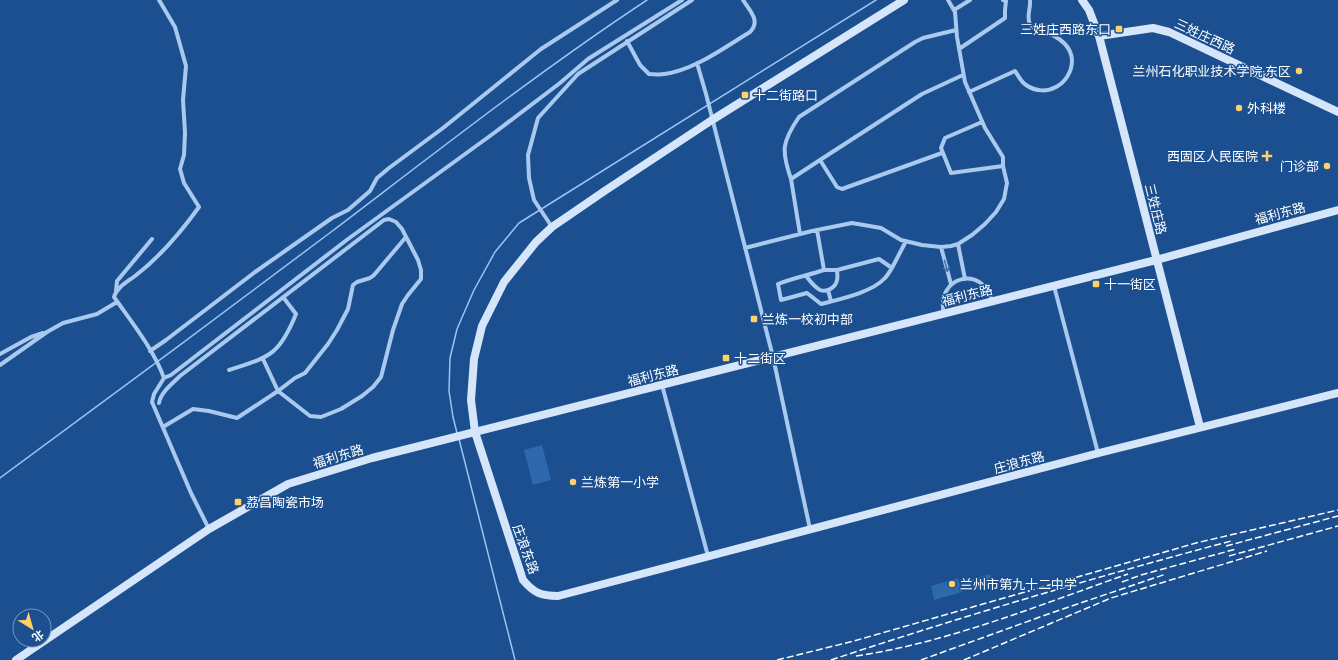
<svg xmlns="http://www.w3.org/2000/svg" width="1338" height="660" font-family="Quicksand,'Noto Sans SC',sans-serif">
<rect width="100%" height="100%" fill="#1b4f8f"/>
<path fill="#2e69ad" d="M542 445 551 480 533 485 524 450Z
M990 574 993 585 973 590 970 580Z
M958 578 962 592 934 600 931 586Z"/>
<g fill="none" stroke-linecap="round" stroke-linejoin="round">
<path stroke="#9cc4f0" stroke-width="1.5" d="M457 433 453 417 449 391 450 358 457 329 474 290 495 252 519 223 876 0
M459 439 515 660
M0 478C111 396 221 315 331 232 435 153 538 72 647 0"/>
<path stroke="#a9c9ee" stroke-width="4" d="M159 0 175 27 186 66 183 100 185 133 184 155 180 169 184 183 199 207C181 232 160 257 135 276 127 282 117 287 114 297 131 321 154 350 164 378L154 394 152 402 191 493 209 529
M954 10 970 0
M627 41 640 65 649 74C654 74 660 75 664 74 693 71 725 47 750 32 761 21 750 11 743 0
M959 49 1005 18V10L1006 1 1003 0
M697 63 706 94 773 357 810 529
M969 92 1015 71C1018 75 1021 82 1026 85 1046 99 1072 84 1072 60 1071 44 1057 36 1043 31 1038 30 1033 29 1030 24 1026 17 1031 8 1030 0
M982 122 945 138 941 148 951 173 1003 166
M942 153 842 189 837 187 820 160 922 94 963 75
M791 179C781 150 782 142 799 117L915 42 923 38 956 30
M552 227 534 200 529 178 528 155 538 118 578 74 692 0
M817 230 824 270H837L879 259 892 268 906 241
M800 234 791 179 820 160
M958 244 965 279
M941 247 951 284
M745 248 812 231 852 223 881 228 901 240 922 245 941 247 951 246 958 244 972 235 985 224 996 212 1004 199 1007 183 1003 166V157L985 128 965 82 957 37 955 12 948 0
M824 270C809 275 793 278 778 284L781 300 807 293 821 304C840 299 871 293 885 278 888 275 890 271 892 268
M806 276C810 281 814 287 820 290 827 293 836 287 837 280 838 277 837 273 837 270
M1054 286 1098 453
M828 290 831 301
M116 291 117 281 152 239
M944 314C935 276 983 264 992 301
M150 351 166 340 255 272 332 218 348 210 370 191 377 178 389 168 443 128 541 49 617 0
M0 354 31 337 43 333
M0 365 47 332 63 323 97 314 117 302
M229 370C269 357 279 356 296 314L283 297
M164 378 171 375 348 239 494 133 560 83 588 59 682 0
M662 385 708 556
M159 403C161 392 172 384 180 376L384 220 389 219 396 222 402 229 418 260 421 270V279L408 295 402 304 393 330 381 377 373 387 362 396 341 409 321 417 310 416 278 391 263 359
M163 427 193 409 209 411 237 418 278 391 295 378 305 373 328 344 337 330 348 309 353 285 357 282 370 278 374 275 406 237"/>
<path stroke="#d6e6fa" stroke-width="8" d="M904 0 712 120 606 190 552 227 536 242 504 282 482 326 474 359 471 400 475 432 523 580C534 593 541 596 558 596L1099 453 1338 393
M1082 0 1089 10 1099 36 1200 427
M1099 36 1153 28 1169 32 1338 112
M16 660 209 529 288 484 372 458 1156 260 1338 210"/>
<path stroke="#fff" stroke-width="1.5" stroke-dasharray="7 3" stroke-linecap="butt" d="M1226 546 1338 516
M1229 556 1338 526
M1122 582 1141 575 1236 549
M856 656C950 642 1039 605 1128 574
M777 660 854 641 1196 543 1338 510
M831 660C963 616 1096 577 1231 541
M921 660 1051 613 1166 574
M964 660 1111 598 1267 551"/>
</g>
<defs><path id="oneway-shaft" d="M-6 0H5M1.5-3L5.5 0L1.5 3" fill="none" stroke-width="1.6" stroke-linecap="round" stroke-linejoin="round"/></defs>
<use stroke="#4674ac" href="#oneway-shaft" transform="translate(946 266) rotate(75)"/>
<g fill="#ffd166" stroke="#1b4f8f" stroke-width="1.5">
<rect x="1115" y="25" width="8" height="8" rx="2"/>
<circle cx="1299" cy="71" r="4"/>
<rect x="741" y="91" width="8" height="8" rx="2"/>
<circle cx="1239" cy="108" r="4"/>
<path d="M1265 150h4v4h4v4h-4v4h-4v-4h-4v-4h4z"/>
<circle cx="1327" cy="166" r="4"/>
<rect x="1092" y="280" width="8" height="8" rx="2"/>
<rect x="750" y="315" width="8" height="8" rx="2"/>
<rect x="722" y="354" width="8" height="8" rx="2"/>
<circle cx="573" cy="482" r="4"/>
<rect x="234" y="498" width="8" height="8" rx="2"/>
<circle cx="952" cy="584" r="4"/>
</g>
<g text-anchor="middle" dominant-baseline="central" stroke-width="3" stroke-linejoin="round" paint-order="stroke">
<g font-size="13" fill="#fff" stroke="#1b4f8f" text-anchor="start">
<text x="1111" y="29" text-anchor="end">三姓庄西路东口</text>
<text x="1291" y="71" text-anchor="end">兰州石化职业技术学院·东区</text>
<text x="753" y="95">十二街路口</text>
<text x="1247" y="108">外科楼</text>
<text x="1258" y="156" text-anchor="end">西固区人民医院</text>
<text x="1319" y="166" text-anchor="end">门诊部</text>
<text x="1104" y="284">十一街区</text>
<text x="762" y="319">兰炼一校初中部</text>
<text x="734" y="358">十二街区</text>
<text x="581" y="482">兰炼第一小学</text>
<text x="246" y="502">荔昌陶瓷市场</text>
<text x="960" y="584">兰州市第九十二中学</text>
</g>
<g font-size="13" fill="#fff" stroke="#1b4f8f">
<text transform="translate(1205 36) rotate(25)">三姓庄西路</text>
<text transform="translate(1156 209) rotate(76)">三姓庄路</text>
<text transform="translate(1280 213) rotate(-15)">福利东路</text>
<text transform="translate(967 295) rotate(-14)">福利东路</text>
<text transform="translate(653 375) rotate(-14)">福利东路</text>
<text transform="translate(338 456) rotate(-17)">福利东路</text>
<text transform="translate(1019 462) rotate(-15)">庄浪东路</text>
<text transform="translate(526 549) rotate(70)">庄浪东路</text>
</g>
</g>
<g transform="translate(32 628) rotate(143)"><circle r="19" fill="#1b4f8f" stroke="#7695bc"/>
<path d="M0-3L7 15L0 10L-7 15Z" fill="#ffd166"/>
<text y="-6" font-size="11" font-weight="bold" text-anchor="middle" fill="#ffffff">北</text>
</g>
</svg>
